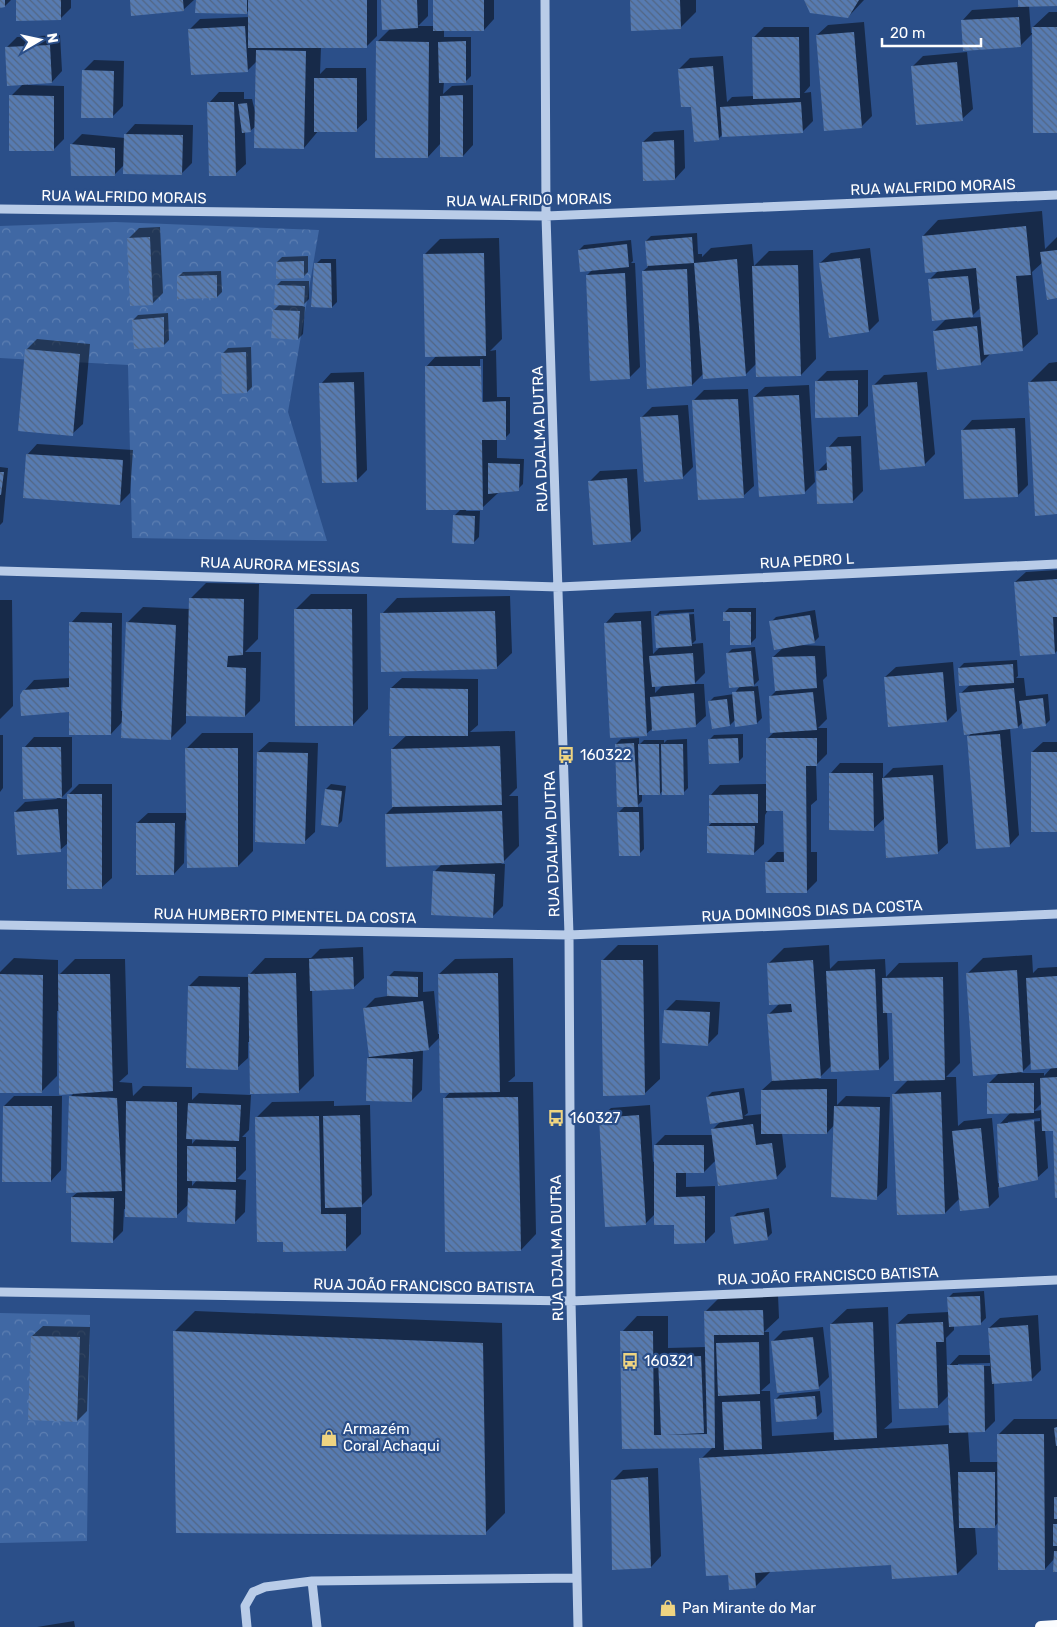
<svg xmlns="http://www.w3.org/2000/svg" width="1057" height="1627" font-family="Rubik,sans-serif">
<defs>
<pattern id="forest-crowns" width="20" height="18" patternUnits="userSpaceOnUse" patternTransform="scale(1.25)"><rect width="20" height="18" fill="#4068a4"/><path d="M2 6a3 3 0 1 1 6 0M12 15a3 3 0 1 1 6 0" fill="none" stroke="#5d7fb2"/></pattern>
<pattern id="building-back-hatch" width="6" height="6" patternUnits="userSpaceOnUse" patternTransform="scale(1.25)"><rect width="6" height="6" fill="#577bb1"/><path d="M-1 5l2 2M0 0l6 6M5-1l2 2" fill="none" stroke="#526684"/></pattern>
</defs>
<rect width="100%" height="100%" fill="#2b4f89"/>
<path fill="url(#forest-crowns)" d="M115 222 319 230 288 412 327 541 132 538 128 365 0 358V226Z
M0 1313 90 1315 87 1541 0 1543Z"/>
<path fill="#0007" fill-rule="evenodd" d="M0 0H11L5 6H0Z
M17 0H71V8L61 18Z
M131 0H194L183 10Z
M197 0H377V36L366 47H321L320 74 326 68H366L367 120 356 130H319L304 148 256 126 250 131 245 132 246 164 235 174 209 103 219 92H244V99H252L256 116 257 61 247 71 189 30 200 19 249 17V10L246 13Z
M382 0H428V16L418 26H435L434 0H494V19L484 30H444V37H471V76L466 81 444 82 443 94 452 86 473 85V145L463 156 441 143 428 157 377 42 391 28Z
M631 0H696V12L680 28Z
M805 0H864L848 17Z
M1019 0H1057V4L1029 6 1031 33H1033L1021 45 962 21 972 10 1019 7Z
M1049 12H1057V132L1033 27Z
M864 22 872 116 861 127 817 35 828 25Z
M764 27H809L810 86 804 93 811 92 813 121 803 131 723 134 718 139 692 105 679 69 690 58 723 56 727 102 732 97 755 96 753 38Z
M60 35 62 71 52 82 28 83V85L64 86V139L53 150 11 96 23 84 6 48 17 37Z
M967 52 973 109 962 119 912 67 923 56Z
M94 60 124 61 123 106 112 117 84 70Z
M135 124 193 125 192 163 181 174 124 165 114 175 71 145 82 134 125 138V135Z
M684 130 685 168 675 179 643 142 654 132Z
M1042 211 1045 249 1057 237V297L1043 262 1032 272 1038 334 1022 349 992 352 980 364 934 331 947 318 929 280 938 271 923 236 938 220ZM981 307V317L970 318Z
M160 227 163 293 153 303 128 239 139 228Z
M697 233 698 254H702V257L711 248 752 244 754 266 769 251 813 250 816 359 801 375 756 364 746 374 704 373 692 385 643 271 648 267 646 241 651 236Z
M499 238 502 339 490 351 496 350 497 397H510V433L505 438 497 439V458L524 459 523 484 518 489 498 493 482 508H467L466 511H480L479 537 474 542 455 515 462 508 426 367 437 355 424 255 440 239ZM480 359H483V402L480 405Z
M631 240 633 261 631 263H635L640 367 629 378 587 275 593 269 579 250 584 245Z
M870 248 879 321 869 331 820 263 831 253Z
M308 256V272L303 277 277 262 282 257Z
M321 259H336L337 302 332 307 316 264Z
M221 271 222 292 217 297 178 277 183 272Z
M281 281H309V299L302 306 305 307 303 334 298 339 274 310 280 304 276 286Z
M168 313 169 340 164 345 133 320 138 315Z
M37 339 90 344 83 424 72 434 26 350Z
M251 347 252 387 247 392 223 353 228 348Z
M1057 362V513L1029 383 1049 363Z
M868 370V406L858 416 817 381 827 371Z
M364 372 367 470 356 481 321 384 331 373Z
M927 372 935 454 924 465 873 386 884 375Z
M809 385 815 482 804 493 754 397 765 387Z
M748 389 754 486 743 496 693 401 704 390Z
M688 405 693 467 682 478 641 418 652 407Z
M1025 418 1028 485 1018 495 962 431 972 420Z
M861 436 863 491 852 502 817 472 828 461V448L838 437Z
M37 444 133 450 130 493 120 503 27 455Z
M0 467 8 468 3 522 0 525Z
M637 469 641 531 631 541 590 481 600 471Z
M1057 570V651L1055 653 1015 582 1026 572Z
M206 583 259 584 258 639 245 652H261L260 701 245 716 186 714V723L170 739 123 721 111 734 71 711 24 691 34 680 71 678V623L81 612 122 613 121 711H124L127 623 143 607 190 609V599Z
M311 594H367L368 709 353 725 295 610Z
M510 596 512 653 496 668 382 614 397 598Z
M0 600H12L13 706 0 719Z
M729 608H756V638L751 643 724 613Z
M694 609V612L659 614V617L694 614 696 640 692 644 703 643 705 673 694 684H704L706 716 695 726 652 729 646 734 605 624 615 613 651 611 653 654 660 647 655 616 660 611ZM663 685 655 693V686Z
M815 610 819 637 814 642 799 645 825 646 827 676 823 680 827 719 818 728H827V754L816 765 817 800 811 805V852H817V881L806 892 766 863 777 852H785L784 810H768L765 815 764 844 753 854 708 827 713 821 710 796 720 785 767 784V739L774 732 770 697 776 691 773 657 784 647 771 622 776 617Z
M755 647 759 680 752 687 758 686 762 718 757 723 736 719 730 725 709 702 714 697 734 694 740 686 727 654 732 649Z
M1017 660 1018 676 1016 678H1024L1026 696 1048 694 1050 720 1045 725 1023 722 1018 727 1010 728 1019 835 1009 846 968 737 972 732 960 694 971 684 959 668 964 663Z
M953 662 957 711 947 721 885 677 896 667Z
M402 678 478 679V725L470 732 515 731 517 788 509 796H518L519 846 501 864H505L503 906 493 916 434 872 442 864 386 814 393 807 392 749 407 735 391 688Z
M202 733H253V851L238 866 185 820 184 863 174 874 137 823 148 813H187V748Z
M743 734V757L738 762 709 740 714 735Z
M0 735H3V788L0 792Z
M34 737H72V787L60 799H69V794L79 784H112V878L101 888 68 843 60 850 15 812 25 802 57 799 24 748Z
M639 738V745L644 740H664V743L667 740 687 739 688 788 683 793 663 790 660 794H642V801L636 807H643L644 849 639 854 619 812 625 806 616 744 621 739Z
M269 742 318 743 315 832 304 842 258 752Z
M1043 742H1057V831L1032 752Z
M840 763H883V778L893 768 943 765 948 843 937 853 885 818 873 829 830 774Z
M331 784 346 786 342 821 337 826 326 789Z
M618 945H658L660 1079 644 1094 602 961Z
M829 945 830 969 838 961 885 959 886 977 899 963 958 962 960 1063 946 1077H956L958 1126 964 1121 992 1118 998 1183H1000L999 1125 1011 1112 988 1084 999 1073 968 973 983 958 1032 955 1033 973 1038 968 1057 967V1199L1054 1132 1056 1130H1045L1048 1168 1037 1178 998 1187 999 1197 989 1207 960 1198 945 1213 894 1094 908 1080 893 1012H887L889 1059 879 1069 832 1065 818 1079H837V1105L846 1096 890 1097 887 1188 876 1198 835 1124 827 1133H782L786 1167 776 1178 716 1160 704 1172H686V1187L715 1186V1232L705 1242 655 1214 645 1224 600 1118 611 1108 650 1105 653 1162 655 1161V1145L665 1135H713L712 1130 721 1121 707 1097 712 1092 744 1088 748 1113 744 1116 762 1114V1090L773 1080 768 1015 780 1003 768 964 784 948ZM1032 1062 1052 1067 1044 1076V1073H1021ZM1042 1103V1110L1034 1111ZM1040 1118V1121L1008 1124V1122Z
M363 947 364 978 353 988 312 989 314 1076 298 1092 251 1042H248V1058L237 1068 189 986 199 976 250 977V974L265 958H311L320 949Z
M14 958 58 960V976L75 959H125L128 1074 119 1082 132 1083 133 1096 143 1086 192 1087V1100L199 1093 251 1095 249 1130 242 1137H246V1170L237 1179 246 1180 245 1212 234 1223 189 1204 176 1216 124 1209 123 1231 113 1241 72 1197 79 1191 70 1097 75 1092 60 1011H57V1076L41 1092 0 1091V972ZM192 1138H197L192 1144ZM192 1180H197L192 1186Z
M513 958 515 1076 508 1082H533L536 1234 521 1250 444 1099 450 1092 440 1037 428 1049H423L422 1090 411 1101 368 1058 370 1056 365 1008 375 998 388 996 389 976 394 971 423 972V992L434 991 438 1034H440L439 974 455 959Z
M676 1000 720 1002 718 1034 708 1044 665 1011Z
M14 1096H62L61 1170 51 1181 4 1106Z
M334 1101V1106L370 1105 372 1195 361 1206V1234L345 1250 284 1241 257 1117 272 1102Z
M769 1208 772 1233 767 1238 732 1218 737 1213Z
M984 1291 986 1318 981 1323 954 1325V1330L946 1338 947 1368 959 1355H991L989 1328 1000 1318 1038 1315 1041 1370 1031 1380 994 1383 995 1421 985 1431H968L970 1462H999L998 1435 1014 1419H1057V1571L1055 1558 1045 1569 999 1522 994 1527H975L977 1554 957 1574 893 1564 771 1571 755 1587 729 1573 701 1459 713 1447 623 1448 622 1332 637 1316H668V1348L706 1347 705 1312 721 1296 778 1295 779 1318 764 1332H769L770 1383 761 1391H770L772 1436 835 1432 831 1324 847 1309 888 1307 892 1422 884 1429 950 1425V1394L937 1407 897 1324 908 1314 949 1312 948 1298 953 1293ZM990 1363V1366H958V1364Z
M195 1311 502 1323 505 1513 485 1533 175 1331Z
M43 1326 90 1327 87 1411 77 1421 32 1336Z
M823 1327 829 1377 818 1388 772 1342 783 1331Z
M820 1391 822 1412 817 1417 775 1400 780 1395Z
M658 1468 661 1556 651 1567 612 1481 623 1470Z
M74 1621 75 1627H37Z"/>
<path fill="url(#building-back-hatch)" d="M0 0H5V7L0 8Z
M16 0H61V20L16 21Z
M130 0H183L184 11 131 16Z
M196 0H247V14L195 13Z
M248 0H367V48H248Z
M381 0H417L418 28 382 30Z
M433 0H484V31H433Z
M630 0H680L681 29 631 31Z
M804 0H859L848 18 810 13Z
M1018 0H1057V6L1018 7Z
M1019 17 1021 47 963 51 961 20Z
M245 26 248 72 191 75 188 29Z
M1032 27H1057V133H1033Z
M854 32 862 128 824 131 816 35Z
M752 37H799L800 98 753 99Z
M376 41 429 42 428 158H375Z
M466 41V83H439L438 42Z
M50 45 52 83 7 86 5 47Z
M256 50 306 51 304 149 254 148Z
M957 62 963 121 916 125 911 66Z
M713 66 719 140 694 142 691 107H681L678 69Z
M82 70 114 71 113 118H81Z
M314 78H357V132H314Z
M9 95 54 96V151H9Z
M463 95V157H440V96Z
M207 102H234L236 176H209Z
M801 102 803 133 722 137 720 107Z
M247 103 251 132 242 133 238 104Z
M124 134 183 135 182 175 123 174Z
M674 140 675 180 643 181 642 142Z
M70 144 115 148V176H71Z
M1026 226 1031 275 1016 276 1023 351 984 355 976 268 925 273 922 236Z
M150 237 153 305 130 306 127 238Z
M692 237 694 263 647 266 645 241Z
M627 244 629 267 580 272 578 250Z
M1057 250V298L1047 300 1040 252Z
M484 253 486 356 425 357 423 254Z
M860 258 869 332 829 338 819 263Z
M737 259 746 376 703 379 694 263Z
M304 261V278L276 279V262Z
M314 263H331L332 308 311 307Z
M798 265 801 376 756 377 752 266Z
M687 269 692 386 647 389 642 271Z
M625 273 630 379 590 381 586 275Z
M217 275V298L177 299V276Z
M968 276 973 317 932 321 928 279Z
M275 285 305 286 304 306 274 305Z
M273 310 300 311 298 340 271 338Z
M164 317V347L134 349 132 320Z
M977 326 981 365 937 370 933 331Z
M25 349 80 354 73 436 18 431Z
M246 352 247 393 222 394 221 353Z
M425 366H481L482 402 506 401V440H482L483 510H426Z
M858 380V417L815 418V381Z
M1057 381V514L1035 516 1028 382Z
M354 382 357 482 322 483 319 383Z
M917 382 925 466 880 470 872 385Z
M799 395 805 494 759 497 753 397Z
M738 399 744 498 698 500 692 400Z
M678 415 683 479 644 482 640 417Z
M1015 428 1018 497 964 499 961 430Z
M851 446 853 503 817 504 816 471 827 470 826 447Z
M26 454 123 460 120 505 23 498Z
M488 463 520 464 519 491 488 494Z
M0 472H4L1 495H0Z
M627 478 631 542 593 545 588 481Z
M453 515 475 516 474 544 452 543Z
M1057 579V617H1053L1055 654 1020 656 1014 582Z
M189 598 244 599 243 655 228 656 227 667 246 668 245 717 186 716Z
M294 609H352L353 726H295Z
M495 611 497 669 381 672 380 613Z
M723 612H751V645H730V621H723Z
M689 613 692 646 656 648 654 616Z
M810 615 815 643 774 650 769 621Z
M641 621 647 736 610 738 604 623Z
M69 622 112 623 111 735H69V712L21 716 20 695 23 690 69 687Z
M126 622 176 625 171 740 121 738Z
M751 651 754 686 729 688 726 653Z
M693 653 695 684 652 687 649 656Z
M815 656 817 688 775 691 772 657Z
M1013 664 1014 683 959 686 958 668Z
M943 672 947 722 888 727 884 677Z
M390 688 468 689V736H389Z
M1014 688 1018 728 964 735 959 693Z
M754 691 757 724 735 727 732 692Z
M813 692 817 730 770 733 769 696Z
M694 693 696 727 652 731 650 697Z
M1043 698 1046 726 1023 729 1019 701Z
M727 699 730 726 712 729 708 701Z
M1000 734 1010 847 976 849 967 736Z
M738 738 739 763 709 764 708 739Z
M766 738H817V766H806L807 893H766L765 862H784L783 811H766Z
M634 743 638 807H617L615 744Z
M638 744H659L660 795H639Z
M661 744H683L684 795H662Z
M500 746 502 805 392 807 391 749Z
M22 747H61L62 798 23 799Z
M185 748H238V867L187 868Z
M257 752 308 753 305 844 255 842Z
M1031 752H1057V832H1031Z
M829 773H873L874 831 829 830Z
M933 775 938 854 886 858 882 778Z
M325 789 342 791 338 827 321 825Z
M67 794H102V889H67Z
M758 794V823H709V795Z
M58 809 61 852 17 855 14 812Z
M502 811 504 863 386 867 385 814Z
M617 812H639L640 856H619Z
M136 823H175L174 875H136Z
M707 826H755L754 855 707 853Z
M433 871 495 874 493 918 431 915Z
M353 957 354 989 310 991 309 959Z
M601 960H643L645 1095 603 1096Z
M813 960 821 1078 772 1081 767 1014 792 1012 791 1004 769 1005 767 963Z
M875 969 879 1070 831 1072 826 971Z
M1017 970 1023 1072 973 1076 966 973Z
M296 973 299 1093 250 1094 248 974Z
M498 973 500 1092 440 1093 438 974Z
M0 974 43 975 42 1093H0Z
M58 974H110L113 1091 59 1095Z
M387 976 418 977V997L387 996Z
M1057 976V1068L1031 1070 1026 978Z
M943 977 945 1080 894 1081 892 1013H883L882 978Z
M188 986 240 987 238 1070 186 1068Z
M423 1001 429 1050 369 1057 363 1008Z
M664 1010 710 1012 708 1046 662 1043Z
M367 1058 413 1059 412 1102 366 1101Z
M1057 1077V1198H1055L1053 1131H1042L1040 1078Z
M987 1083H1034V1113L987 1114Z
M827 1089V1134H761V1090Z
M739 1092 743 1119 710 1124 706 1097Z
M941 1092 945 1214 897 1215 892 1094Z
M69 1096 117 1098 122 1191 66 1193Z
M518 1097 521 1251 445 1252 443 1098Z
M126 1101 177 1102V1218L125 1217Z
M188 1103 241 1105 239 1141 186 1139Z
M3 1106H52L51 1182H2Z
M834 1106 880 1107 877 1200 831 1197Z
M360 1115 362 1207 325 1208 323 1116Z
M639 1115 646 1225 605 1227 599 1118Z
M319 1116 321 1214H346V1251L283 1252V1242H257L255 1117Z
M1034 1120 1038 1180 999 1188 997 1124Z
M753 1124 756 1145 772 1143 777 1179 718 1186 711 1129Z
M981 1128 989 1208 960 1211 952 1131Z
M654 1145H704V1173H676V1197L705 1196V1243L674 1244V1225H654Z
M187 1146 236 1147V1182L187 1181Z
M188 1188 236 1190 235 1224 187 1222Z
M71 1197 114 1198 113 1243 71 1242Z
M764 1212 768 1240 734 1244 730 1217Z
M980 1296 981 1325 949 1327 947 1297Z
M763 1310 764 1335H714L715 1448 622 1449 620 1331H653L654 1435H661L658 1358 701 1356 704 1433 665 1435 707 1434 704 1311Z
M873 1322 877 1438 834 1440 830 1324Z
M943 1322 944 1342H936L938 1408 899 1409 896 1324Z
M1028 1325 1032 1381 992 1384 988 1328Z
M173 1331 483 1343 486 1535 176 1533Z
M31 1336 80 1337 77 1422 28 1420Z
M813 1337 819 1389 777 1393 771 1341Z
M759 1342 760 1394 718 1396 716 1343Z
M947 1365H984L985 1432 949 1433Z
M815 1396 817 1419 776 1422 774 1399Z
M760 1401 762 1449 724 1450 722 1402Z
M1057 1427V1446H1056L1054 1428Z
M997 1434H1044L1045 1570H998Z
M948 1444 957 1575 892 1579 891 1565 755 1573 756 1588 729 1590 728 1575 706 1576 699 1458Z
M958 1472H995V1528H959Z
M648 1477 651 1568 612 1570 611 1480Z
M1054 1497H1057V1519H1054Z
M1053 1524H1057V1546H1053Z
M1054 1551H1057V1572H1053Z"/>
<g fill="none" stroke-linecap="round" stroke-linejoin="round">
<path stroke="#b9cce8" stroke-width="9" d="M545 0 546 216 569 935 571 1301 578 1627
M0 209 546 216 1057 195
M0 571 559 587 1057 564
M0 925 569 935 1057 914
M0 1292 571 1301 1057 1280
M247 1627 245 1606 253 1592 265 1587 312 1581
M317 1627 312 1581 577 1578"/>
<path stroke="#fafcfe" stroke-width="12" d="M1041 1627 1057 1626"/>
</g>
<defs>
<g id="bus-bare" transform="scale(1.35)"><path d="M-5-6H5V4H4V6H2V4H-2V6H-4V4H-5ZM-3.5-4V0h7V-4ZM-3.5 1.2v1.5H-2V1.2ZM2 1.2v1.5H3.5V1.2Z" fill="#eed481" stroke="#2b4f89" stroke-width="2.5" paint-order="stroke"/></g>
<g id="shop-bare" transform="scale(1.35)"><path d="M-5-2.5h2.3a2.7 3.5 0 0 1 5.4 0H5L5.5 6h-11ZM-1.5-2.5h3a1.5 2.3 0 0 0-3 0Z" fill="#eed481" stroke="#2b4f89" stroke-width="2.5" paint-order="stroke"/></g>
</defs>
<g fill-rule="evenodd">
<use href="#bus-bare" x="566" y="755"/>
<use href="#bus-bare" x="556" y="1118"/>
<use href="#bus-bare" x="630" y="1361"/>
<use href="#shop-bare" x="329" y="1438"/>
<use href="#shop-bare" x="668" y="1608"/>
</g>
<g text-anchor="middle" dominant-baseline="central" stroke-width="4.5" stroke-linejoin="round" paint-order="stroke">
<g font-size="15" fill="#fff" stroke="#2b4f89">
<text transform="translate(933 187) rotate(-2)">RUA WALFRIDO MORAIS</text>
<text transform="translate(124 197) rotate(1)">RUA WALFRIDO MORAIS</text>
<text transform="translate(529 200) rotate(-1)">RUA WALFRIDO MORAIS</text>
<text transform="translate(540 439) rotate(-92)">RUA DJALMA DUTRA</text>
<text transform="translate(807 561) rotate(-3)">RUA PEDRO L</text>
<text transform="translate(280 565) rotate(2)">RUA AURORA MESSIAS</text>
<text transform="translate(552 844) rotate(-92)">RUA DJALMA DUTRA</text>
<text transform="translate(812 911) rotate(-3)">RUA DOMINGOS DIAS DA COSTA</text>
<text transform="translate(285 916) rotate(1)">RUA HUMBERTO PIMENTEL DA COSTA</text>
<text transform="translate(557 1248) rotate(-91)">RUA DJALMA DUTRA</text>
<text transform="translate(828 1276) rotate(-2)">RUA JOÃO FRANCISCO BATISTA</text>
<text transform="translate(424 1286) rotate(1)">RUA JOÃO FRANCISCO BATISTA</text>
</g>
<g font-size="15" fill="#fff" stroke="#2b4f89" text-anchor="start">
<text x="580" y="755">160322</text>
<text x="570" y="1118">160327</text>
<text x="644" y="1361">160321</text>
<text x="343" y="1429">Armazém<tspan x="343" dy="17">Coral Achaqui</tspan></text>
<text x="682" y="1608">Pan Mirante do Mar</text>
</g>
</g>
<g transform="translate(40 40) rotate(81)" stroke="#2b4f89" stroke-width="4" paint-order="stroke">
<path d="M0-4L9 19L0 12L-9 19Z" fill="#ffffff"/>
<text y="-8" font-size="14" font-weight="bold" text-anchor="middle" fill="#ffffff">N</text>
</g>
<path d="M882 38v8h99v-8" fill="none" stroke="#ffffff" stroke-width="2.5"/>
<text x="890" y="38" font-size="15" fill="#ffffff" stroke="#2b4f89" stroke-width="4" paint-order="stroke">20 m</text>
</svg>
